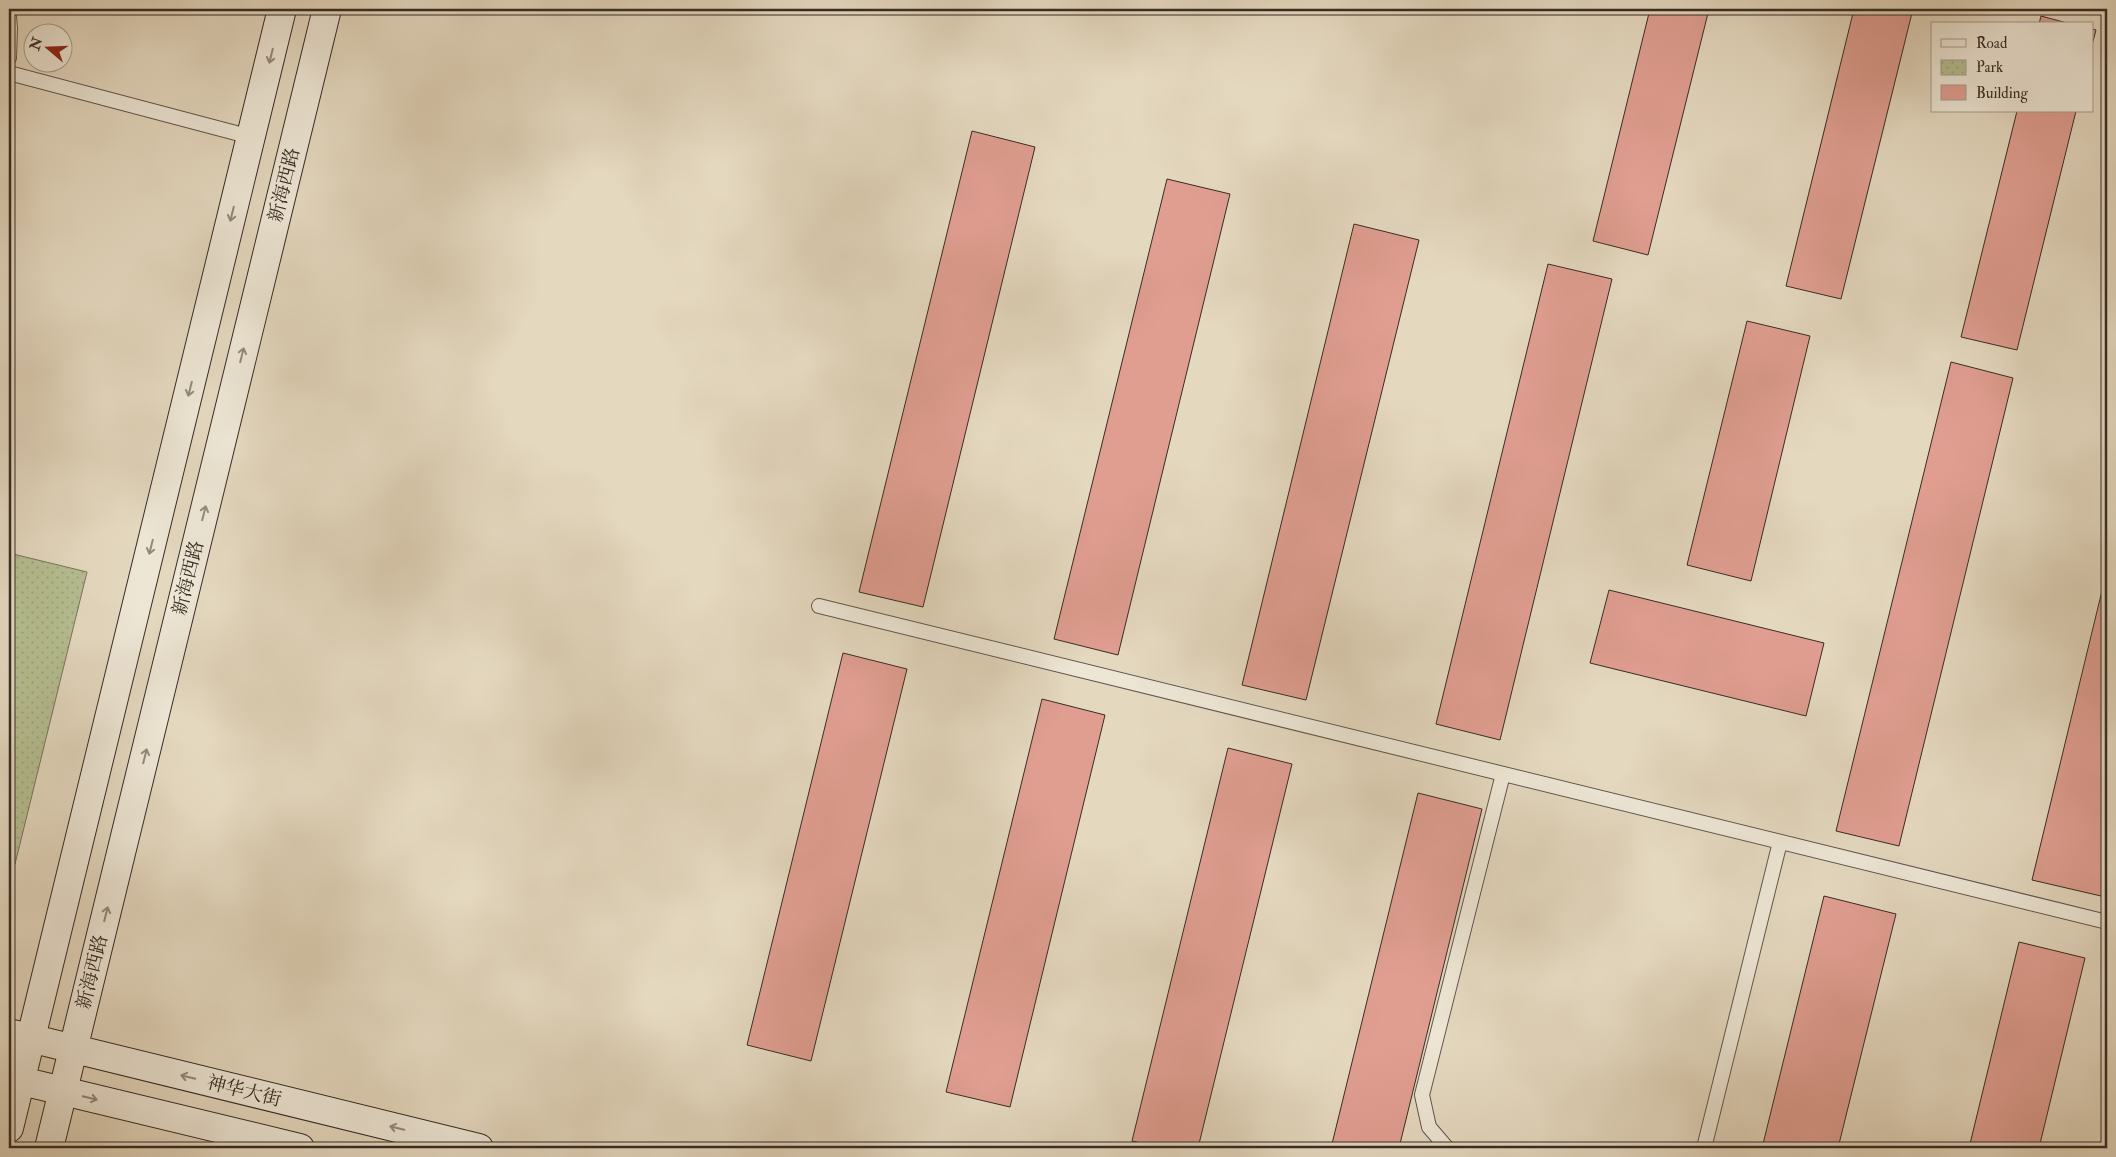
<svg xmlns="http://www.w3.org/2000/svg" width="2116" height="1157" font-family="'IM FELL Double Pica','Noto Serif SC',serif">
<defs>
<pattern id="park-dots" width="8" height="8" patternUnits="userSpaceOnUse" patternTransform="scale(1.25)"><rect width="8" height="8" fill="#b5be91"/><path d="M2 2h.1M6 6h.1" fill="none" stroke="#9ca37d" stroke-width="1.8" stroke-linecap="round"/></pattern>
</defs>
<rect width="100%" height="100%" fill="#e4d8bf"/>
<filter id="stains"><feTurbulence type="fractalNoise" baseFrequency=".004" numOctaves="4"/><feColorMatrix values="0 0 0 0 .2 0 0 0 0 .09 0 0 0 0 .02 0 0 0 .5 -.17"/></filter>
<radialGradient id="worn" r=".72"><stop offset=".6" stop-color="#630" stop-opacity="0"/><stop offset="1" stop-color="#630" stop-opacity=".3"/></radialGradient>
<path fill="url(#park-dots)" stroke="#76755b" d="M9 553 87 572 15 864 9 868Z"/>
<path fill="#e09e91" stroke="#372c25" d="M1650 9H1709L1648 255 1593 241Z
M1854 9H1913L1841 299 1786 286Z
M2041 16 2071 24H2039Z
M2092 29 2096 30 2092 45Z
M2017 111H2076L2017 350 1961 337Z
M972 131 1035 147 923 607 859 592Z
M1167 179 1230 194 1118 655 1054 639Z
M1354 224 1419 240 1306 700 1242 685Z
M1548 264 1612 279 1500 740 1436 724Z
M1747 321 1810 336 1751 581 1687 565Z
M1951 362 2013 378 1899 846 1836 831Z
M2107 570V872L2101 896 2032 880Z
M1609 590 1824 643 1806 716 1590 663Z
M843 653 907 669 811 1061 747 1045Z
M1042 699 1105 715 1010 1107 946 1092Z
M1228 748 1292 764 1198 1148H1163L1132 1141Z
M1418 793 1482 809 1399 1148H1331Z
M1824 896 1896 914 1838 1148H1762Z
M2019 942 2085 958 2039 1148H1969Z"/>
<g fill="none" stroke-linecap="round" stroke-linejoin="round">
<g stroke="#62574c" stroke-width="16">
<path id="lane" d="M9 17 10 28 9 58
M9 73 251 137
M819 606 2107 922
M1447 1148 1429 1127 1422 1095 1503 774
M1704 1148 1780 842"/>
</g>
<g stroke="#372c25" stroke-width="30">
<path id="secondary" d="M9 1033 479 1148
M9 1078 300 1148
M9 1128 282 9
M49 1148 327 9"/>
</g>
<use href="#lane" stroke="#ede6d5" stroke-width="14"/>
<use href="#secondary" stroke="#ede6d5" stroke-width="28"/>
</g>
<defs><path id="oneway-shaft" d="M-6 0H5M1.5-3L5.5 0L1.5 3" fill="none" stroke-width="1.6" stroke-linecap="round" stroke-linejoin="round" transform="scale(1.25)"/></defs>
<g stroke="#92897d">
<use href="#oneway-shaft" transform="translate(271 56) rotate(104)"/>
<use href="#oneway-shaft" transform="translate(232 214) rotate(104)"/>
<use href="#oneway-shaft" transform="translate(242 355) rotate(-76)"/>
<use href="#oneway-shaft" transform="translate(190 389) rotate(104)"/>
<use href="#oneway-shaft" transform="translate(204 513) rotate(-76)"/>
<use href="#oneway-shaft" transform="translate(151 547) rotate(104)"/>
<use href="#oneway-shaft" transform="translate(145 756) rotate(-76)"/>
<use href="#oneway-shaft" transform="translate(106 914) rotate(-76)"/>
<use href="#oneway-shaft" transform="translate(188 1077) rotate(-166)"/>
<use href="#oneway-shaft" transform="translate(90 1098) rotate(14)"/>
<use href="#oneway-shaft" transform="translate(397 1128) rotate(-166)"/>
</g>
<g text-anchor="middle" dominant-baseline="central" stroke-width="4" stroke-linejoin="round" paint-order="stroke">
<g font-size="19" fill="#372c25" stroke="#ede6d5">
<text transform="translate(284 185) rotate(-76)">新海西路</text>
<text transform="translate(188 578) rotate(-76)">新海西路</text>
<text transform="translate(92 972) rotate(-76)">新海西路</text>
<text transform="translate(244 1091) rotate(14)">神华大街</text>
</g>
</g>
<rect width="2116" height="1157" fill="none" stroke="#e4d8bf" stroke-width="30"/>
<rect x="10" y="10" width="2096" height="1137" fill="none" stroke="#372c25" stroke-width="2.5"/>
<rect x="15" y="15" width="2086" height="1127" fill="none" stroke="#372c25"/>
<rect x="1931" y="22" width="162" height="90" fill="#ede6d5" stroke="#a49c8f"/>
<rect x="1941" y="39" width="25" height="8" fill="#ede6d5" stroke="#a49c8f"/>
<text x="1976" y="48" font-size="15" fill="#372c25">Road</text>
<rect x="1941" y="60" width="25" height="15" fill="url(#park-dots)" stroke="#a49c8f"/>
<text x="1976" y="72" font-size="15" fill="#372c25">Park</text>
<rect x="1941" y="85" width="25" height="15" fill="#e09e91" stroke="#a49c8f"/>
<text x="1976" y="98" font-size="15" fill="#372c25">Building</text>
<g transform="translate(48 48) rotate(289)"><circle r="24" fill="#ede6d5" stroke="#a49c8f"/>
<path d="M0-4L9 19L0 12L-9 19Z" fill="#8f2418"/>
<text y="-8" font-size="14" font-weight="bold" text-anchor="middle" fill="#372c25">N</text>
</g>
<rect width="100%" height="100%" filter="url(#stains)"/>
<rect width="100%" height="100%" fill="url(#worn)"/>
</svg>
